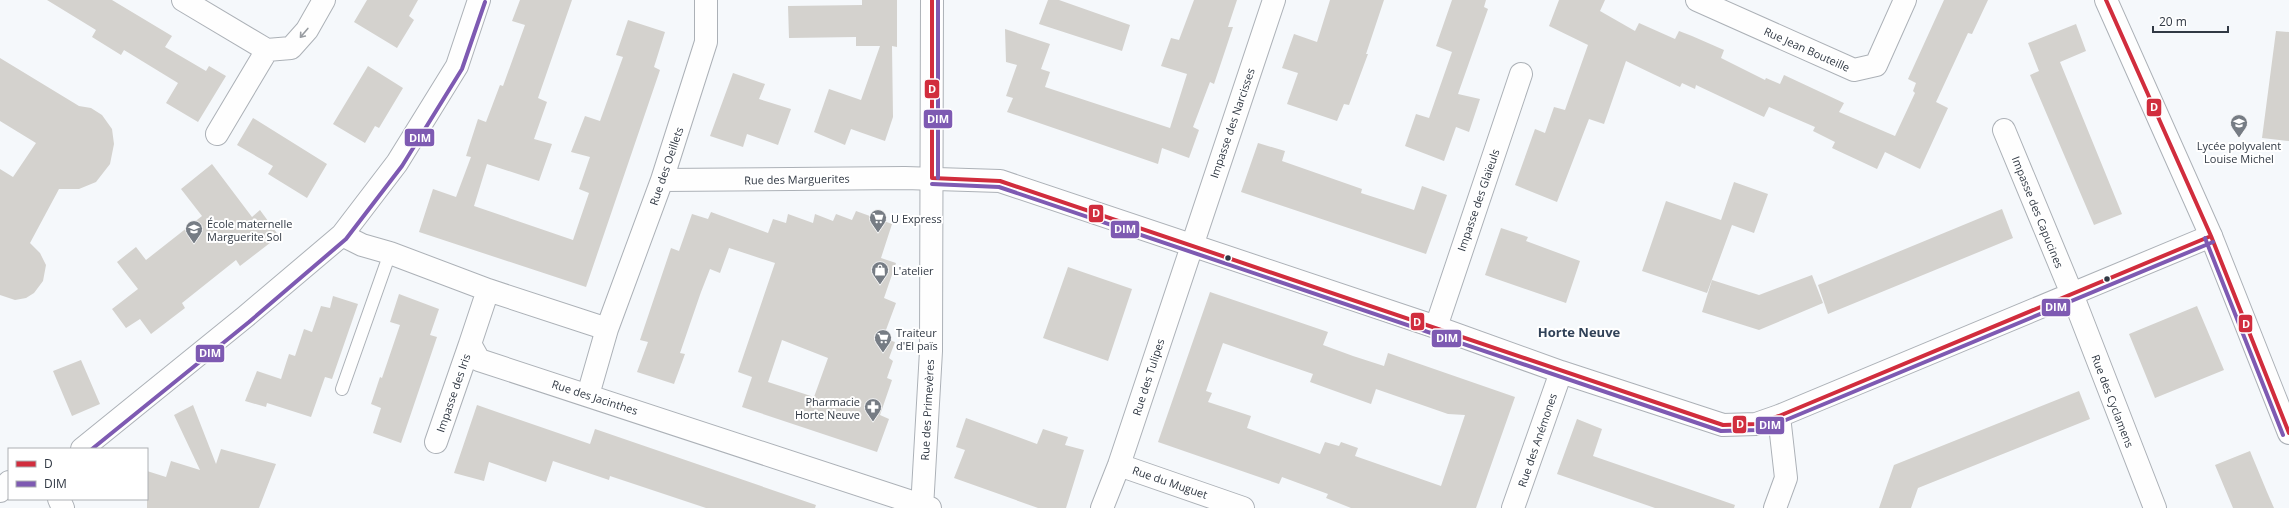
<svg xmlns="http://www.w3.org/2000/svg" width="2289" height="508" font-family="'Open Sans',sans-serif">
<rect width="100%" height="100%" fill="#f5f8fb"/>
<path fill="#d4d2ce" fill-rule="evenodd" d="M47 0H112L172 36 165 47 206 71 209 66 226 76 198 122 166 103 178 83 124 50 121 55 92 37 96 30Z
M367 0H418L409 16 414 20 397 48 354 22Z
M520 0H572L538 98 547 102 534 139 552 144 539 181 487 164 474 206 573 240 589 193 579 189 590 157 571 152 585 116 600 121 623 57 616 55 628 20 665 32 654 67 660 70 586 287 419 232 433 189 456 197 471 157 466 156 478 119 486 122 500 85 503 86 525 25 512 21Z
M862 0H897V47L892 46 893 117 885 141 851 129 845 145 814 132 829 89 861 100 880 46H856V37L789 38 788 6 862 5Z
M1048 0H1059L1130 25 1122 51 1039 24Z
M1194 0H1237L1228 27H1233L1214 84 1210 82 1193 127 1199 130 1189 158 1162 148 1158 164 1007 112 1013 98 1006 96 1017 65 1006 62 1005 29 1050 44 1041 69 1050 72 1045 87 1170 128 1187 74 1161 66 1171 38 1179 40Z
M1330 0H1384L1366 54H1368L1349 105 1344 104 1337 121 1287 104 1298 73 1282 68 1294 34 1317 42Z
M1452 0H1486L1484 7 1488 9 1458 94 1480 99 1469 132 1456 127 1444 161 1405 146 1416 114 1429 118 1452 52 1436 46Z
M1559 0H1605L1600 11 1635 31 1639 23 1675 39 1679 31 1692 36 1724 50 1721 58 1765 80 1766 78 1780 84 1784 75 1844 103 1839 112 1895 136 1915 93 1913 91 1916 83 1908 79 1944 0H1988L1972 34 1968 33 1936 102 1948 108 1920 169 1885 152 1877 169 1832 148 1835 142 1813 131 1815 127 1769 107 1764 117 1696 85 1695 89 1682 83 1680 87 1626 61 1604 124 1589 119 1557 202 1515 185 1535 129 1545 133 1554 107 1565 110 1588 45 1549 26Z
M2076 24 2086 51 2060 62 2122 214 2094 225 2030 75 2039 71 2028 43Z
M2276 31 2289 32V141L2262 138Z
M0 58 79 106 91 108 102 115 112 129 114 144 110 164 96 182 79 189H59L30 243 40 253 46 265 43 281 34 293 26 298 15 300 0 295V169L13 177 36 143 0 121Z
M368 66 403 88 379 128 375 126 365 143 333 124Z
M733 73 765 84 759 99 791 109 778 145 747 134 743 147 710 136Z
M253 118 327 164 307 198 268 174 273 166 237 145Z
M1258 143 1285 151 1282 161 1362 189 1361 193 1414 210 1422 186 1447 195 1426 254 1241 192Z
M212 164 252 217 260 210 279 236 240 266 236 260 182 303 185 308 151 334 140 319 126 328 112 309 138 289 117 262 136 247 146 260 202 216 181 189Z
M1734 182 1768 194 1754 233 1732 225 1707 293 1642 271 1666 201 1721 220Z
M2002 209 2013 238 1828 314 1818 285Z
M856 211 892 224 881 258 896 263 884 298 896 303 883 338 895 342 889 358 893 361 887 378 892 380 880 415 889 419 877 452 742 407 752 377 738 372 775 263 729 248 720 273 710 269 701 292 680 353 685 354 674 384 637 372 648 342 640 340 671 248 679 251 692 214 708 219 711 212 768 233 773 219 786 223 788 214 813 223 815 214 833 221 836 214 852 220ZM782 340 828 358 814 397 768 382Z
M1501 228 1528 237 1526 241 1580 261 1566 303 1485 275Z
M1068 267 1132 289 1108 361 1043 338Z
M1812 275 1823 303 1759 330 1702 312 1712 280 1759 295Z
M1210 292 1328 332 1323 345 1353 356 1384 366 1388 353 1515 397 1476 508H1351L1326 498 1328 494 1282 477 1279 484 1158 442ZM1223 343 1313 374 1310 382 1371 404 1376 389 1448 414 1465 415 1441 486 1355 456 1358 448 1341 442 1339 446 1325 442 1320 454 1247 428 1251 416 1208 402 1212 393 1206 391Z
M399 294 439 309 430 335 437 337 401 443 373 433 381 408 371 404 380 377 382 378 400 325 390 322Z
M333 296 358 304 332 379 325 377 311 417 267 403 266 407 245 401 257 371 281 379 289 354 295 356 304 329 312 332 321 306 330 308Z
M2197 306 2224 370 2155 398 2129 334Z
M81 360 100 404 72 416 53 371Z
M2079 391 2090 419 1918 488 1911 508H1879L1894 465Z
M193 405 216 464 221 449 276 464 259 508H147V471L166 477 171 461 200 470 174 415Z
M477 405 590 444 595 429 816 505 815 508H706L610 476 609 480 553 461 546 482 489 462 484 481 454 473Z
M966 418 1037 444 1043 429 1068 437 1065 445 1084 450 1066 508H1038L954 478 965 450 956 447Z
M1577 419 1602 429 1593 456 1735 505 1734 508H1655L1557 474Z
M2250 451 2267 492 2274 508H2233L2215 465Z"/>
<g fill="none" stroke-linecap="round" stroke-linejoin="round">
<g stroke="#acb1b7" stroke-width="14">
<path id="service" d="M342 389 390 253"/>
</g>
<g stroke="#acb1b7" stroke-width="24">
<path id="minor" d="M183 0 267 50 291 48 307 30 324 0
M1697 0 1854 70 1876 65 1905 0
M2004 130 2072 294 2155 508
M217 134 267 50
M662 180 905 178 1000 181 1436 327 1561 372 1723 425 1756 424 1779 416 2211 236
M342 235 362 245 390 253 488 290 470 344 479 360 930 508
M488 290 607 329
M1436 327 1521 74
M588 395 607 329 662 180 706 42V0
M436 442 470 344
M82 449 245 317 342 235 397 163 457 66 479 0
M1119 465 1243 508
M0 491 9 482
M59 499 63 508
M922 508 931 351 932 0
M1102 508 1119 465 1274 0
M1513 508 1561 372
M1775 508 1786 478 1779 416"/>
</g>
<g stroke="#acb1b7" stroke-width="24">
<path id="tertiary" d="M2106 0 2211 236 2289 433"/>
</g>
<use href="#service" stroke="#fefefe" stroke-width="12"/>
<use href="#minor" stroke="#fefefe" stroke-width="22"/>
<use href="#tertiary" stroke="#fefefe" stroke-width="22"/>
<g stroke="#fff" stroke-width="7">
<path id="bus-1" d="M932 0V178
M2106 0 2211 236 2289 433
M932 178 1000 181 1723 425 1756 424 1779 416 2211 236"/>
</g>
<g stroke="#fff" stroke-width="7">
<path id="bus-2" d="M938 0V178
M932 184 999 187 1721 431 1757 430 1781 422 2213 242
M2205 238 2283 435
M92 449 249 322 346 239 402 166 462 69 485 2"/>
</g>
<use href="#bus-1" stroke="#d12d3d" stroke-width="4"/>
<use href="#bus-2" stroke="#7e5ab2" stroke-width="4"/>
</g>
<defs><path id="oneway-shaft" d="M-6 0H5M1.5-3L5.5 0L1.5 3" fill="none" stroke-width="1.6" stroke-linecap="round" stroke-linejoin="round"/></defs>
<use stroke="#989ca1" href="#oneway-shaft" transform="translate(304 33) rotate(130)"/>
<defs>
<g id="school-pin" transform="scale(0.9)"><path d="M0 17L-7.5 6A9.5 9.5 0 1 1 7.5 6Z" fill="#767c84" stroke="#fff"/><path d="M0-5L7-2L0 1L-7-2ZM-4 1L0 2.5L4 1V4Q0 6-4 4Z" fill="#fff"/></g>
<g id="supermarket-pin" transform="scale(0.9)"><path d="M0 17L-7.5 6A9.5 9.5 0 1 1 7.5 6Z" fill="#767c84" stroke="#fff"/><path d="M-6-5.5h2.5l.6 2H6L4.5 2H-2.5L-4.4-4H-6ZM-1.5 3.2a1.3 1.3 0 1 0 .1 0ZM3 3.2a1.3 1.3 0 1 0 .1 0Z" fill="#fff"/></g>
<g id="shop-pin" transform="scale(0.9)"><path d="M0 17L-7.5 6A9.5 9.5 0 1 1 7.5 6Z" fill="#767c84" stroke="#fff"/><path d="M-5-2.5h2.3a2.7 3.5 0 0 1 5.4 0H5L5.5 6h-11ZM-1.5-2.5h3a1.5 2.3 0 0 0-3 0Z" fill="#fff"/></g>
<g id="pharmacy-pin" transform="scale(0.9)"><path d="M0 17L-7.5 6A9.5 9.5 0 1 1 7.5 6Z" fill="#767c84" stroke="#fff"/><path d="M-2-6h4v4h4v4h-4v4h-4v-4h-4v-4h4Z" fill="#fff"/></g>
</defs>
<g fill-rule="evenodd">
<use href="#school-pin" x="2239" y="123"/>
<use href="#supermarket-pin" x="878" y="218"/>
<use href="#school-pin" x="194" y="229"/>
<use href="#shop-pin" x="880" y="270"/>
<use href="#supermarket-pin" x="883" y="338"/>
<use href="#pharmacy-pin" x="873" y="407"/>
</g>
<g fill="#313944" stroke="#fff" stroke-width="1.5">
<circle cx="1228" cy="258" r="3.5"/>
<circle cx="2107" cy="279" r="3.5"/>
</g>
<g text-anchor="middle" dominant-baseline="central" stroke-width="4" stroke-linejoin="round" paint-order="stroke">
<g font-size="11" fill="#313944" stroke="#fff">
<text transform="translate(1807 49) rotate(24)">Rue Jean Bouteille</text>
<text transform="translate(1232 123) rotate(-71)">Impasse des Narcisses</text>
<text transform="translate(666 166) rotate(-71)">Rue des Oeillets</text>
<text transform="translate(797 179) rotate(-1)">Rue des Marguerites</text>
<text transform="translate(1478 200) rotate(-71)">Impasse des Glaïeuls</text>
<text transform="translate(2038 212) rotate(68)">Impasse des Capucines</text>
<text transform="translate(1148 377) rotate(-72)">Rue des Tulipes</text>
<text transform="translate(453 393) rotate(-71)">Impasse des Iris</text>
<text transform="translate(595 397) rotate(18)">Rue des Jacinthes</text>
<text transform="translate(2113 401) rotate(69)">Rue des Cyclamens</text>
<text transform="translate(927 410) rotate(-87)">Rue des Primevères</text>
<text transform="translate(1537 440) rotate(-71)">Rue des Anémones</text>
<text transform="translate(1170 482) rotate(19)">Rue du Muguet</text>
</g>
<g font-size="11" fill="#313944" stroke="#fff" text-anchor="start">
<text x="2239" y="145" text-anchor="middle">Lycée polyvalent<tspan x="2239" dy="13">Louise Michel</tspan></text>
<text x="891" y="218">U Express</text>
<text x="207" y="223">École maternelle<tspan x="207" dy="13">Marguerite Sol</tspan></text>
<text x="893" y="270">L'atelier</text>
<text x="896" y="332">Traiteur<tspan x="896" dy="13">d'El païs</tspan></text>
<text x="860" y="401" text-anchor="end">Pharmacie<tspan x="860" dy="13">Horte Neuve</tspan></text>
</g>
<g font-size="13" font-weight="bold" fill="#314258" stroke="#fff">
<text x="1579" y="332">Horte Neuve</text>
</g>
</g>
<g stroke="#fff" stroke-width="1.5">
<rect x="924" y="79" width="16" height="20" rx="4" fill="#d12d3d"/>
<rect x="2146" y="98" width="16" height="19" rx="4" fill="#d12d3d"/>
<rect x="923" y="109" width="30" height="20" rx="4" fill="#7e5ab2"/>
<rect x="404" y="128" width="31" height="19" rx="4" fill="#7e5ab2"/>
<rect x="1088" y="204" width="16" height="19" rx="4" fill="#d12d3d"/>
<rect x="1110" y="220" width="30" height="19" rx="4" fill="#7e5ab2"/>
<rect x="2041" y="298" width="30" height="19" rx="4" fill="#7e5ab2"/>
<rect x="1410" y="312" width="15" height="19" rx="4" fill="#d12d3d"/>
<rect x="2238" y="314" width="15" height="19" rx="4" fill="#d12d3d"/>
<rect x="1431" y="329" width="31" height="19" rx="4" fill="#7e5ab2"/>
<rect x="195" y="344" width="30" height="19" rx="4" fill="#7e5ab2"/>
<rect x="1732" y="415" width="15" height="19" rx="4" fill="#d12d3d"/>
<rect x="1755" y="416" width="30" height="19" rx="4" fill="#7e5ab2"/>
</g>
<g font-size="11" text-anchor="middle" font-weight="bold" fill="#fff">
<text x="932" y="93">D</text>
<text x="2154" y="111">D</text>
<text x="938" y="123">DIM</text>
<text x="420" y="142">DIM</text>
<text x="1096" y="217">D</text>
<text x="1125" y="233">DIM</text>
<text x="2056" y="311">DIM</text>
<text x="1417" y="326">D</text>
<text x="2246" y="328">D</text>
<text x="1447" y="342">DIM</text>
<text x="210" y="357">DIM</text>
<text x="1740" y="428">D</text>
<text x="1770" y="429">DIM</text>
</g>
<rect x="8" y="448" width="140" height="52" fill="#ffffff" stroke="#adb0b4"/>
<rect x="16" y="461" width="20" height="6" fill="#d12d3d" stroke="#adb0b4"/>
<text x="44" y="468" font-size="12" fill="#313944">D</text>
<rect x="16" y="481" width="20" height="6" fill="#7e5ab2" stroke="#adb0b4"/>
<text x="44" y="488" font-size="12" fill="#313944">DIM</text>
<path d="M2153 26v6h75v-6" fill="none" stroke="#313944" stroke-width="2"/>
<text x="2159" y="26" font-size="12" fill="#313944" stroke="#ffffff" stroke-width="3" paint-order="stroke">20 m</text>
</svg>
